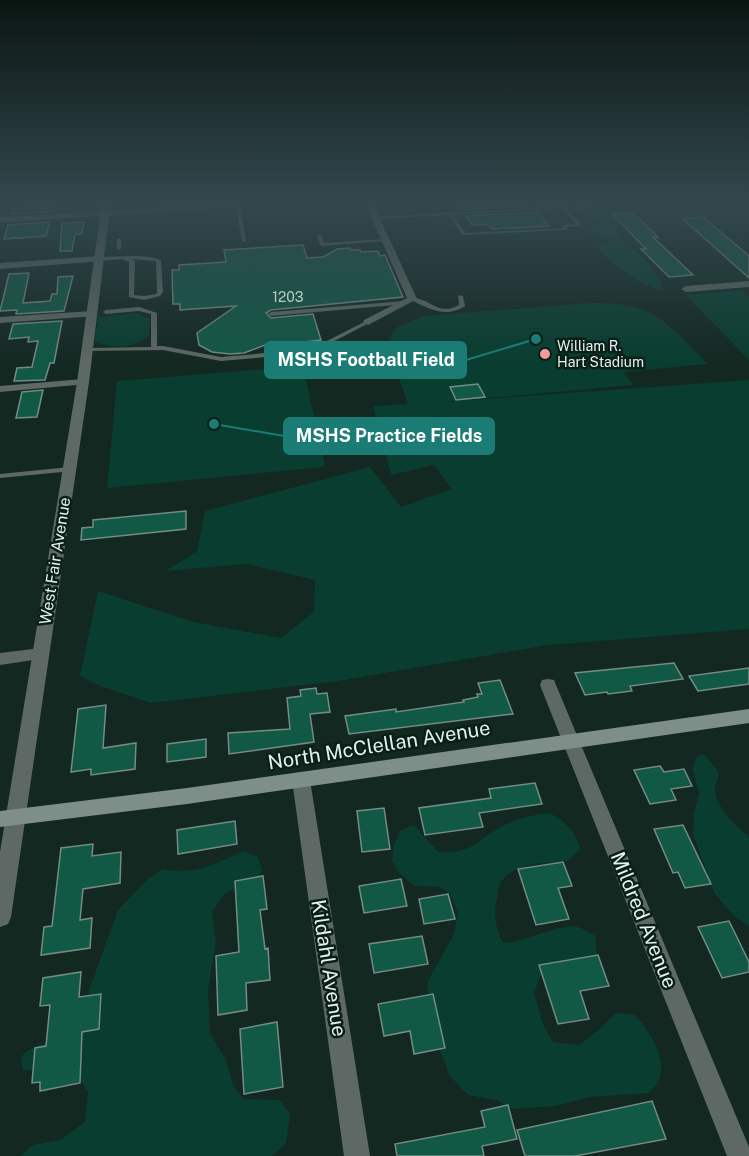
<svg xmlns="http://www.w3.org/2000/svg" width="749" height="1156" font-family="'Public Sans',sans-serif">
<rect width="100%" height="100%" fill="#132821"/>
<path fill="#083d2f" d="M576 203H594L622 238 599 239 590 235V230L598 226 595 220 576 208Z
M618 242C640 248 657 271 664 291 638 285 615 267 597 247L605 243Z
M742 290 749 297V360L686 295Z
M591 303C654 302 667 322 708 364L624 372 633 385 442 402 749 380V629L548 645 338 681 151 703 100 686 80 676 98 591 194 622 281 638 314 612 315 580 247 564 165 571 197 552 205 511 370 467 401 507 452 489 434 465 391 475 373 406 408 404 387 344 396 328 424 316Z
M137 313 150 319 149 335C137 347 109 351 95 340L98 317Z
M303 366 325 467 107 488 117 381Z
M704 754 719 773C719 778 716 782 715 786 714 807 736 825 749 837V926L734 916 714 893 693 834 694 814 699 793 693 769 697 755Z
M549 813C566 821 575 831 580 849L568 861C547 863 511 862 500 884 498 888 498 894 497 898 493 913 496 930 503 943 523 943 562 922 578 927 584 929 590 933 595 936L598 963 540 976 534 994 543 1024 553 1042 579 1045 600 1029 615 1013 635 1015C649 1031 669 1059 658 1082 656 1086 651 1090 649 1093L590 1097 555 1106 513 1109 496 1100 468 1095 450 1076 436 1041 429 1012 427 983 454 934 458 913 450 894 440 887 414 886 398 872 392 860 394 845 401 830 414 825 438 852C476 854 474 840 503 826 518 818 532 815 549 813Z
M243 851 258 857 262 870 255 886 240 885 224 894 212 912 216 943 208 991 210 1033 226 1060 233 1084 243 1099 280 1100 290 1114 286 1143 272 1156H21L33 1145 60 1140 85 1122 88 1092 79 1078 50 1072 23 1070 21 1057C35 1042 49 1043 68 1045L85 1030 89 990 118 910 149 878 163 869C192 876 217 864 243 851Z"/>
<path fill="#115845" stroke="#748c83" stroke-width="1.5" d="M457 203H512L514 207 462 210Z
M55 207 53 212 11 214 12 209Z
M537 212 549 226 492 229 488 224 472 225 466 216Z
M633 213 658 237H653L693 275 669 277 641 249H646L612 214Z
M703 217 749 256V278L683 219Z
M50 222 46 236 4 239 8 225Z
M84 222 82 234H75L72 251H60L62 223Z
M303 245 307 258 323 257 337 249 350 248 351 250H360L361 252 378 251 380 256 385 255 403 297 271 310 266 313 271 318 313 314 321 340 272 346 265 345 244 353 230 354 212 352 199 345 197 333 236 306 180 310V304H173L172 270H179V265L226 262 224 250Z
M29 273 23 303 50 301 52 294H57L58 277 73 276 64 311 16 314 17 310 0 311 9 274Z
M62 321 54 363H50L45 380 14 381 17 368 32 367 38 341 28 342 29 337 9 339 13 324Z
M478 384 485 397 456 400 450 387Z
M43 390 37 417 16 418 22 392Z
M186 511V529L81 540 82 528 93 527V520Z
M674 663 683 679 630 686 632 691 608 694 607 692 585 695 575 673Z
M749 668V684L698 691 689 676Z
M500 680 513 714 349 734 345 716 396 709V712L464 702 463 700 478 697 477 694H482L478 683Z
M316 688 317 694 327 693 330 712 310 714 314 742 229 754 228 733 290 729 287 698 301 696 300 690Z
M106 705 103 748 136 743 135 769 91 775V769L71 772 78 709Z
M206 739V757L167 762V744Z
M660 766 664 772 684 769 692 786 671 789 676 800 650 804 634 770Z
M535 783 542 804 479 813 483 827 425 835 419 808 491 798 489 789Z
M384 808 390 849 362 852 357 811Z
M235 821 237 844 178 854 177 830Z
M683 825 711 884 685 888 678 872 673 873 654 829Z
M93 844 92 856 121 852 120 883 83 889 80 920 92 918 90 948 41 955 44 927 52 926 61 848Z
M563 862 572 886 558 888 569 919 536 925 518 869Z
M263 876 267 909 260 910 265 949 268 948 270 980 246 983 247 1010 218 1015 216 956 239 952 235 881Z
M401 879 407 906 364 913 359 886Z
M448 894 455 919 424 924 419 899Z
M729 921 749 962V972L722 978 698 927Z
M422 936 428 964 374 973 369 944Z
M598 955 609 986 580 991 589 1019 558 1024 539 965Z
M81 972 79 997 101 994 99 1029 82 1032 80 1083 40 1091V1082L32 1083 35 1048 46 1046 50 1005 40 1006 43 978Z
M433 994 445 1048 414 1054 410 1031 384 1036 378 1004Z
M277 1022 283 1087 244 1094 240 1029Z
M652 1101 666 1139 575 1156H525L517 1130Z
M508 1105 517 1139 482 1146 484 1156H397L395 1144 485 1127 481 1111Z"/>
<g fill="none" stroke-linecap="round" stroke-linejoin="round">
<path fill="#5e6864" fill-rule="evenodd" d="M238 205 240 206 246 241 244 242 242 241 236 206Z
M564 206 581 224V226L567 227 568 229 566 230 464 235H462L449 215 376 219 374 218 376 217ZM563 208 576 224 561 225 562 228 465 233 453 215Z
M317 235H321L324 243 385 239 387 240 385 241 322 246 320 245Z
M119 238 121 239V249L119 250 117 249V239Z
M136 256 151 257 161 260 163 292 160 296 144 300 129 297V262L122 259 100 261 97 259 100 257ZM131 259 156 261 157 292 156 294 144 296 134 295 135 261Z
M458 295 463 296 465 306C446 319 427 308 409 299 428 294 436 318 459 305Z
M404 301 406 302V304L271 316 268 314 271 312Z
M139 307 157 313V346H163L221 357 301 350 317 346 366 321 371 322 321 348 301 354 221 361 163 350 86 351 85 350 88 348 151 347V314L139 311 106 314 103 312 106 310Z
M70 467 74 469 73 471 0 478V474Z"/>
<path fill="#5e6864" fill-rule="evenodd" d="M365 203H373L417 299 368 325 363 322 364 320 407 298Z
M514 203H522L527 210 520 212Z
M100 256 103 257V261L0 269V263Z
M749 281V287L686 292 681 289 686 286Z
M92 311 97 314 96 316 0 323V317Z
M83 379 89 382 87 384 0 392V386Z
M41 648 47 650 49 654 47 658 0 665V653Z
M548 679 554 680 556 685 749 1147V1156H727L540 685 542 680Z
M301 772 308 774 310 780 370 1156H344L292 780 294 774Z"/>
<path fill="#5e6864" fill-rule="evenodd" d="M102 203H110L109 211 232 203H284L109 216 89 382 11 917 8 924 0 927V852L77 382 100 216 0 223V217L101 211Z"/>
<path fill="#7e8e88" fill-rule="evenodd" d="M749 709V723L187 804 0 827V811L187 788Z"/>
</g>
<linearGradient id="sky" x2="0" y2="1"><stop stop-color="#0a1612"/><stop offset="0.56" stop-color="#33484e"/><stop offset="1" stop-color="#33484e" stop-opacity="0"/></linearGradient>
<rect width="749" height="365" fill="url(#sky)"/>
<circle fill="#f59b9a" stroke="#0a1f18" stroke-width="2" cx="545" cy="354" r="6"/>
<g text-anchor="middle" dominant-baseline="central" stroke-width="5" stroke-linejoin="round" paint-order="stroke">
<g font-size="14" fill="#b0cbc2">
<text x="288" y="297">1203</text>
</g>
<g font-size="14" fill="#e5f1ec" stroke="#0a1f18" text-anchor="start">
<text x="557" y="346">William R.<tspan x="557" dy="16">Hart Stadium</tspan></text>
</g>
<g font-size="16" fill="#e5f1ec" stroke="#0a1f18">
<text transform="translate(55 561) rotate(-81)">West Fair Avenue</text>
</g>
<g font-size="20" fill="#e5f1ec" stroke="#0a1f18">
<text transform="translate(379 745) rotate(-9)">North McClellan Avenue</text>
<text transform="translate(644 920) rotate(68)">Mildred Avenue</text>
<text transform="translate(329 968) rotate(81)">Kildahl Avenue</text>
</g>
</g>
<path fill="none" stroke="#1a7c74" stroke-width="2" d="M536 339L466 360M214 424L284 436"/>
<g fill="#1a7c74" stroke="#0a1f18" stroke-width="2">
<circle cx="536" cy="339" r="6"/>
<circle cx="214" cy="424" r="6"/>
</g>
<g fill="#1a7c74" stroke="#1a7c74" stroke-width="2">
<rect x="265" y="342" width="201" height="36" rx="6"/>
<rect x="284" y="418" width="210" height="36" rx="6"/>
</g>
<g font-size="18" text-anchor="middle" font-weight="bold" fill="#fff">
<text x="366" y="366">MSHS Football Field</text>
<text x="389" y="442">MSHS Practice Fields</text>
</g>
</svg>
